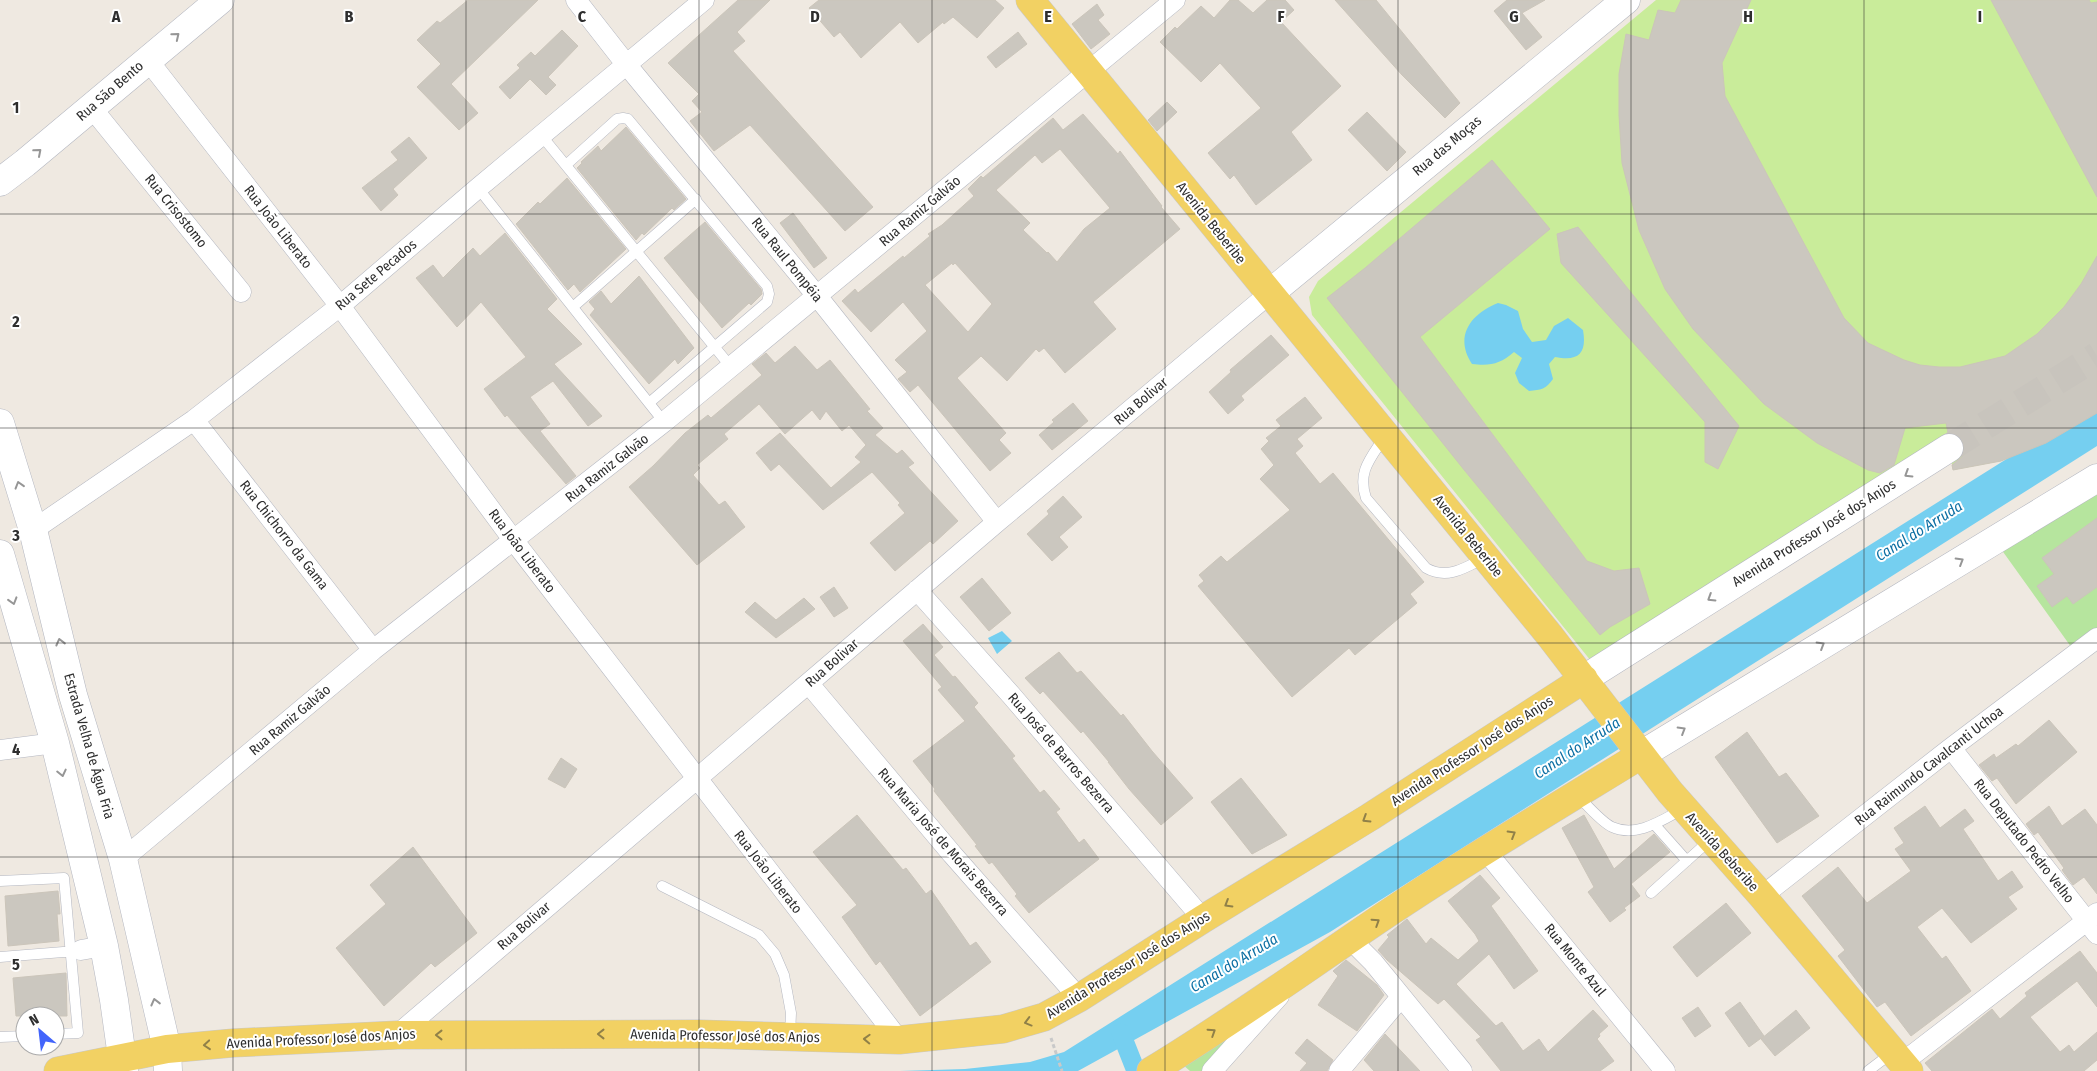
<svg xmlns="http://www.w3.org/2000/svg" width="2097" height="1071" font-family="'Fira Sans Condensed',sans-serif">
<rect width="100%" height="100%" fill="#efe9e1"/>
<path fill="#b6e59e" d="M2097 488V638L2074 651 2001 549Z
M1244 1020 1206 1071H1190L1182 1064Z"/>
<path fill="#c9ec9a" d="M1656 0H2097V413L2046 443 2001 461 1953 470 1948 440 1591 661 1312 315 1309 297 1318 281Z"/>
<path fill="#75cff0" d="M1498 303 1506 305 1518 311 1523 329 1532 342 1546 340 1554 326 1568 318 1583 330C1587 353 1579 362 1555 357L1549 364 1553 379C1546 389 1541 390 1529 391L1519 383 1515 373 1522 358 1514 352C1500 364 1491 366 1472 364 1454 337 1470 314 1498 303Z
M2097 402V446L1330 932 1078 1071H900L965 1069 1030 1062 1064 1052Z
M1002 631 1012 641 997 654 988 638Z"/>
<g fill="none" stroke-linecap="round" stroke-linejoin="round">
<path stroke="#75cff0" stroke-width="19" d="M1121 1033 1136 1071"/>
</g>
<path fill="#cbc7bf" stroke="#cbc5ba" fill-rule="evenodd" d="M468 0H538L451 84 478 113 459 130 417 87 441 64 417 40 437 21 440 23Z
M738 0H770L737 32 745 41 733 51 873 207 845 231 750 125 714 151 690 121 702 112 692 101 699 94 668 63Z
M819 0H995L1004 8 977 38 953 17 944 24 943 22 918 43 900 22 861 58 840 32 834 37 809 8Z
M1230 0H1238L1253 13 1267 0H1285L1294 10 1281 22 1341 86 1291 132 1312 160 1256 205 1234 175 1230 179 1208 153 1261 108 1220 63 1201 82 1160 42 1175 27 1177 29 1201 6 1214 18Z
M1335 0H1376L1460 103 1445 118 1402 75Z
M1507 0H1545L1522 13 1542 37 1526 50 1494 11Z
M1681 0H1751L1722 63 1725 96 1844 318 1868 343 1904 360 1920 365 1939 367H1960L2005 356 2037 334 2064 307 2081 284 2097 256V413L2046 443 2001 461 1953 470 1952 465 1963 456 1965 447 1962 440 1957 434 1948 433 1946 423 1905 428 1894 465 1880 473 1868 470 1817 443 1764 404 1693 329 1665 289 1639 230 1622 163 1619 115V74L1626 34 1649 40 1658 10 1675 13Z
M1991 0H2089L2091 3 2097 2V197Z
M1097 4 1104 15 1098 20 1110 34 1091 49 1072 24Z
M562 30 578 46 548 77 556 85 546 95 530 79 510 99 499 87 520 68 517 65 531 52 535 56Z
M1018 32 1027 44 996 68 987 57Z
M1167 102 1177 112 1157 131 1148 120Z
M1367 112 1406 152 1387 171 1348 130Z
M1083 114 1118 154 1120 151 1162 206 1161 207 1180 229 1093 302 1116 329 1065 373 1044 348 1039 352 1036 349 1007 381 981 356 957 378 1006 433 999 440 1011 453 990 471 918 385 910 392 898 379 907 372 895 360 927 331 903 302 871 332 842 301 855 289 858 293 903 256 904 258 930 236 928 234 942 225 974 196 968 189 981 176 983 178 1053 118 1063 130ZM1060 149 1110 208 1084 229 1057 262 1048 252 1047 253 1023 230 1030 223 996 190 1035 155 1042 163ZM952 263 953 265 955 263 992 304 968 332 925 285Z
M626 127 686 199 674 210 672 208 644 235 642 233 636 240 577 168 582 163 581 162 598 146 601 151Z
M409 137 427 158 393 189 398 195 381 211 362 188 398 160 391 152Z
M1492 160 1550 229 1420 337 1587 561 1614 571 1639 568 1650 604 1610 627 1600 635 1465 471 1327 298 1365 268Z
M567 178 626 249 580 292 574 284 568 290 516 224 538 202 540 204Z
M793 213 827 258 814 268 780 223Z
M705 222 761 289 762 294 751 305 749 303 722 328 664 258Z
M1578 227 1739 426 1718 469 1705 462V422L1561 263 1557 234Z
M505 233 557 299 547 309 582 344 554 364 602 416 588 426 553 381 530 397 550 424 540 431 576 476 566 484 507 415 505 417 484 389 526 357 481 302 457 327 416 278 433 265 443 278 473 248 480 256Z
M639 276 694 348 678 364 675 359 649 384 590 315 595 309 589 302 601 291 611 304Z
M1271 335 1289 355 1241 396 1244 400 1228 414 1209 392 1231 372 1230 370Z
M795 346 817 370 830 360 870 409 867 411 883 428 875 435 897 454 902 450 914 463 908 467 958 521 933 544 930 541 895 571 870 543 905 513 898 505 900 503 872 472 823 510 779 464 771 471 756 453 780 433 831 488 861 462 855 457 866 445 849 425 842 431 826 411 820 420 812 410 785 434 759 404 724 434 728 439 697 465 700 468 693 475 719 505 725 501 745 527 697 565 629 487 653 466 685 433 708 415 711 418 762 375 752 364 766 353 775 363Z
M1305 397 1322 418 1297 439 1303 446 1295 453 1320 484 1333 473 1424 582 1410 594 1417 603 1355 655 1349 648 1292 697 1198 586 1204 581 1199 575 1221 556 1227 562 1290 510 1260 479 1274 465 1261 449 1269 441 1266 438 1281 426 1276 420Z
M1073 403 1088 421 1052 450 1039 435 1054 422 1052 420Z
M1063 496 1082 517 1059 537 1068 547 1052 561 1027 534 1049 514 1047 511Z
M2097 518V587L2073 604 2067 596 2052 607 2037 586 2054 574 2042 558Z
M982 578 1011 613 989 631 960 597Z
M834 587 848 608 834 617 820 597Z
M804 598 815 609 776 638 745 612 755 602 776 620Z
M923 624 943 647 934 655 953 677 955 676 978 703 974 707 1015 756 1012 758 1040 793 1044 790 1060 809 1056 812 1079 843 1084 839 1099 859 1029 913 1015 896 1017 894 992 862 989 864 975 846 977 845 934 791 935 789 913 761 965 721 938 690 942 687 903 641Z
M1059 652 1077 673 1081 671 1121 716 1123 714 1152 751 1193 798 1161 825 1129 789 1108 762H1109L1083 731 1081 733 1043 691 1040 694 1025 678Z
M2049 720 2077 752 2016 804 1997 778 1992 781 1979 765 1994 754 1996 758 2016 744 2018 746Z
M1747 732 1779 777 1786 773 1819 816 1777 843 1715 757Z
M561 758 577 769 565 788 548 779Z
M1241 778 1287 835 1252 854 1211 802Z
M1925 806 1940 828 1965 809 1974 821 1963 829 1998 881 2012 871 2023 887 2008 897 2017 909 1971 943 1942 908 1917 927 1942 959 1946 956 1971 991 1911 1036 1885 1002 1877 1007 1838 956 1845 950 1802 896 1838 867 1867 903 1911 871 1895 849 1904 843 1894 828Z
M2049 806 2062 826 2085 809 2097 825V894L2084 877 2073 885 2062 870 2064 868 2038 832 2034 835 2026 824Z
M857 815 903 870 906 868 926 894 931 890 970 946 976 942 991 962 920 1016 880 961 876 965 842 917 857 905 813 852Z
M1584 815 1614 869 1654 834 1670 852 1631 884 1640 896 1624 908 1626 910 1610 922 1588 892 1594 887 1562 828Z
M413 847 477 933 435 967 431 963 384 1006 336 948 386 904 370 885Z
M1480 875 1500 898 1491 906 1538 971 1514 989 1489 954 1456 984 1496 1026 1502 1022 1523 1051 1539 1039 1548 1052 1593 1010 1608 1026 1599 1034 1600 1036 1597 1039 1614 1061 1600 1071H1501L1476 1040 1481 1037 1444 999 1438 1004 1387 960 1378 950 1389 937 1387 935 1407 919 1426 944 1431 938 1458 960 1479 941 1475 934 1448 901Z
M58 891 60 914H57L59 941 8 946 5 896Z
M1726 903 1751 933 1697 977 1673 947Z
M2080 951 2097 973V1007L2077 981 2030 1017 2060 1052 2069 1045 2074 1052 2097 1032V1060L2084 1071H1932L1925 1063 1992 1009 2000 1019 2027 996 2025 993Z
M1346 960 1377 985 1384 995 1357 1031 1318 1005 1338 976 1333 971Z
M66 973 67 1016H16L13 978Z
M1740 1002 1764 1036 1749 1047 1725 1013Z
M1698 1007 1711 1026 1695 1037 1682 1018Z
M1796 1010 1810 1028 1775 1056 1761 1039Z
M1385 1034 1402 1052 1420 1071H1374L1364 1060Z
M1307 1039 1333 1060 1327 1071H1300L1307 1063 1295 1053Z"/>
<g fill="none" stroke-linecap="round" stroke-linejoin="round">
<path stroke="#c8c4bd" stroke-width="28" stroke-dasharray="28 14" stroke-linecap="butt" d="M1949 448 2097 356"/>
<g stroke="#b4b7c1" stroke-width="11">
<path id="lane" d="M541 135 731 367
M566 165 617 119 623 118 628 119 767 286 769 294 767 302 649 403
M478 188 664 422
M573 307 696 199
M1385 436C1371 458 1357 471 1366 498L1426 568C1447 580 1465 568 1484 558
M1577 795C1586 804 1601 822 1612 827 1637 838 1662 820 1683 809
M1654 824 1687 861
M0 881 64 878 78 1033 55 1034
M662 886 759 935 775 954 784 975 791 1013 790 1035
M1651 893 1710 840
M0 957 76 951
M0 1037 25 1036
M1868 1071 1893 1052"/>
</g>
<g stroke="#b4b7c1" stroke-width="21">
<path id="street" d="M576 0 626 64 817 296 997 522
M147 59 340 306 514 541 899 1040
M91 107 241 292
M194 420 373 650
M33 530 194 420 340 306 478 188 704 0
M917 590 1011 695 1203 919
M809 684 952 854 1079 998
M1951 748 2097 934
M0 750 55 743
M1485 850 1665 1071
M123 859 373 650 664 422 1175 0
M1762 896 1951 748 2097 638
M1350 939 1373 962 1462 1071
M81 950 104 946
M397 1035 997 522 1269 294
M1902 1063 2097 913
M1212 1071 1279 996
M1339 1071 1401 997"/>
</g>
<g stroke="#b4b7c1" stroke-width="29">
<path id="secondary" d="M0 182 25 163 220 0
M1269 294 1626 0
M0 423 33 530 73 695 123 859 167 1049 168 1071
M0 554 55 743 104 946 114 1000 124 1071
M1584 679 1949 448
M1641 755 2097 478"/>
</g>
<g stroke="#c9c9c9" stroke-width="29">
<path id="primary" d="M1030 0 1550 636 1670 792 1762 896 1909 1071
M58 1071 167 1049 233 1043 397 1035 699 1034 899 1040 1003 1029 1044 1017 1079 998 1203 919 1370 817 1584 679
M1151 1071C1219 1030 1284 984 1350 939 1444 874 1543 815 1641 755"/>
</g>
<path stroke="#c9c9c9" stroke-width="3" stroke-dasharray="4 2.5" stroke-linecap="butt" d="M1051 1038 1062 1071"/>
<use href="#lane" stroke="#fff" stroke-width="10"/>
<use href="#street" stroke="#fff" stroke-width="20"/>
<use href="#secondary" stroke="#fff" stroke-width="28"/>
<use href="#primary" stroke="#f2d163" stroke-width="28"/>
</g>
<defs><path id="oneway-chevron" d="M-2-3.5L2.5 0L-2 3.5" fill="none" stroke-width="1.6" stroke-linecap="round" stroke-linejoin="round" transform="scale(1.25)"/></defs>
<g stroke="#969696">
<use href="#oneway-chevron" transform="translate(176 36) rotate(-39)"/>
<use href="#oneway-chevron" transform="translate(38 152) rotate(-41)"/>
<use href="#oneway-chevron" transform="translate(1908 474) rotate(148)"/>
<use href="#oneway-chevron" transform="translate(19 485) rotate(-107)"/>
<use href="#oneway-chevron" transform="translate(1960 561) rotate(-31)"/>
<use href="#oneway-chevron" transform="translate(1711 598) rotate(148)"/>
<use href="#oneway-chevron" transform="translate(13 601) rotate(73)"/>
<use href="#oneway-chevron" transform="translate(60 642) rotate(-104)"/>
<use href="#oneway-chevron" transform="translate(1821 645) rotate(-31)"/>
<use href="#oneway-chevron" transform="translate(1682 730) rotate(-31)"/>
<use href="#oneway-chevron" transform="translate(62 773) rotate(77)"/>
<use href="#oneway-chevron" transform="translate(155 1002) rotate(-104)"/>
</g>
<g stroke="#908048">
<use href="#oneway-chevron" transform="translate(1366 819) rotate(148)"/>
<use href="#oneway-chevron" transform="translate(1512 834) rotate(-31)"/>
<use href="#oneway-chevron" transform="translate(1228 904) rotate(149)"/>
<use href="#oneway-chevron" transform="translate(1376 922) rotate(-33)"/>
<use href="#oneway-chevron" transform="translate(1028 1022) rotate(165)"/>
<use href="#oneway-chevron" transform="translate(1212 1032) rotate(-33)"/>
<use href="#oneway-chevron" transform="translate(601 1034) rotate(180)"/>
<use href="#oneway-chevron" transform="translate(439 1035) rotate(180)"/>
<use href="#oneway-chevron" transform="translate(867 1039) rotate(-178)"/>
<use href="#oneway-chevron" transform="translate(207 1045) rotate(175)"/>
</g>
<path fill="none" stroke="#2e2e2e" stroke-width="1" stroke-opacity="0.55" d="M233 0V1071M466 0V1071M699 0V1071M932 0V1071M1165 0V1071M1398 0V1071M1631 0V1071M1864 0V1071M0 214H2097M0 428H2097M0 643H2097M0 857H2097"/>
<g text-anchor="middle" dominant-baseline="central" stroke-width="4" stroke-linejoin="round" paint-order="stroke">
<g font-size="14" fill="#2e2e2e" stroke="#fff">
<text transform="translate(110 91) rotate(-41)">Rua São Bento</text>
<text transform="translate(1447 146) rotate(-40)">Rua das Moças</text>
<text transform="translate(176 211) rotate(51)">Rua Crisostomo</text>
<text transform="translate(920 211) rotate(-40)">Rua Ramiz Galvão</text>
<text transform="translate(1211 223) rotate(51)">Avenida Beberibe</text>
<text transform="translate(278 227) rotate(52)">Rua João Liberato</text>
<text transform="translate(787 260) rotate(51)">Rua Raul Pompéia</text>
<text transform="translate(376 275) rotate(-40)">Rua Sete Pecados</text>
<text transform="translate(1141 401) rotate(-40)">Rua Bolivar</text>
<text transform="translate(607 468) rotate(-38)">Rua Ramiz Galvão</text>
<text transform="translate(1814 533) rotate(-32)">Avenida Professor José dos Anjos</text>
<text transform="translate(284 535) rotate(52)">Rua Chichorro da Gama</text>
<text transform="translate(1468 536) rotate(51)">Avenida Beberibe</text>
<text transform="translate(522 551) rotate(53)">Rua João Liberato</text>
<text transform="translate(832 663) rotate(-41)">Rua Bolivar</text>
<text transform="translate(290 720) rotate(-40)">Rua Ramiz Galvão</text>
<text transform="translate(89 746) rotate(74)">Estrada Velha de Água Fria</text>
<text transform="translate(1472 751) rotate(-33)">Avenida Professor José dos Anjos</text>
<text transform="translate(1061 753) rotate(49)">Rua José de Barros Bezerra</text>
<text transform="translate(1929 766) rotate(-38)">Rua Raimundo Cavalcanti Uchoa</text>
<text transform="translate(2024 841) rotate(52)">Rua Deputado Pedro Velho</text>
<text transform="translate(943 842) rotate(49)">Rua Maria José de Morais Bezerra</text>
<text transform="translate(1722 852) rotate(48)">Avenida Beberibe</text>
<text transform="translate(768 872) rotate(52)">Rua João Liberato</text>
<text transform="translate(524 926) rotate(-41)">Rua Bolivar</text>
<text transform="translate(1575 960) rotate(51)">Rua Monte Azul</text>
<text transform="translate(1128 965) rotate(-32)">Avenida Professor José dos Anjos</text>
<text transform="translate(725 1036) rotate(1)">Avenida Professor José dos Anjos</text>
<text transform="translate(321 1039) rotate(-3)">Avenida Professor José dos Anjos</text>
</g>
<g font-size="15" font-style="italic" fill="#0d6fa3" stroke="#fff">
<text transform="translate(1919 531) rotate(-32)">Canal do Arruda</text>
<text transform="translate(1577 748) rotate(-33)">Canal do Arruda</text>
<text transform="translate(1234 963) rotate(-31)">Canal do Arruda</text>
</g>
</g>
<g font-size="16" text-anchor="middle" font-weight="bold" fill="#2e2e2e" stroke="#fff" stroke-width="4" stroke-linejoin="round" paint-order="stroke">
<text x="116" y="22">A</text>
<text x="349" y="22">B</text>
<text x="582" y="22">C</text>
<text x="815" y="22">D</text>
<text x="1048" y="22">E</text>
<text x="1281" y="22">F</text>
<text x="1514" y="22">G</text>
<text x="1748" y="22">H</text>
<text x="1980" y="22">I</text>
<text x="16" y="113">1</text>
<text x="16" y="327">2</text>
<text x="16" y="541">3</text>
<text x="16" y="755">4</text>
<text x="16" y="970">5</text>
</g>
<g transform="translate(40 1031) rotate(332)"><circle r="24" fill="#ffffff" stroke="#ababab"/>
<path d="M0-4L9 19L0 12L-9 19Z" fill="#4264fb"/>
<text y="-8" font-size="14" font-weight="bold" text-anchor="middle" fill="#2e2e2e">N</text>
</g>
</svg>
